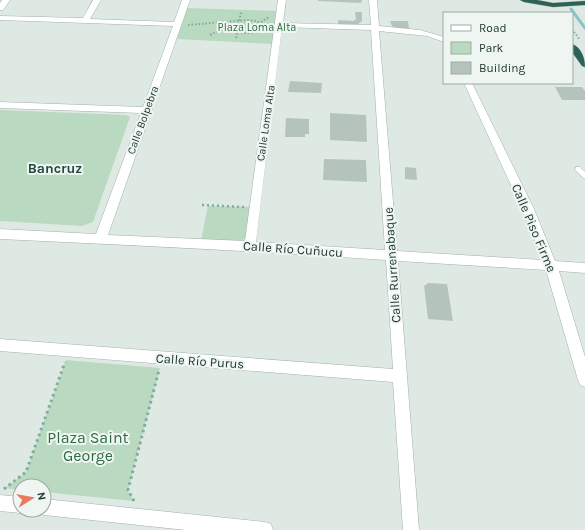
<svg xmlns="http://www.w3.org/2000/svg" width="585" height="530" font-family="Karla,sans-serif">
<rect width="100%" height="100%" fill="#dfe9e4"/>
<path fill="#b9d9c0" d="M187 8 278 11 274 44 177 39Z
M0 110 126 115 130 117 93 222 82 226 0 221Z
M208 206 251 207 248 237 239 242 201 240Z
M66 360 160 368 128 490 134 501 44 492V486H20V490L5 488 26 472Z"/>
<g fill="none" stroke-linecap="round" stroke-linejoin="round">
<path stroke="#8ac4cb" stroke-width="3" d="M571 9 585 28"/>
</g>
<path fill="#b4c4bd" d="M318 0H362L361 3 318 1Z
M355 12H362V21L358 24H338V20L354 21 356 19Z
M390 21H408L409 29H397L392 26Z
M290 81 322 83 321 93 288 92Z
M555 87H582L585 91V100H562Z
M330 113 366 115 367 142 330 140Z
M286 118 309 119V134H305V137H285Z
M324 159 366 160 367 182 323 180Z
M405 167 416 168 417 180 405 179Z
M428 283 447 284 453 321 428 319 424 286Z"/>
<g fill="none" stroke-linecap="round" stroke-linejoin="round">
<g stroke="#a2b0ab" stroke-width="1">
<path id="lane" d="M576 167H580L585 172V179L576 171 575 169Z"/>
</g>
<g stroke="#a2b0ab" stroke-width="1">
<path id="street" d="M2 0H10L3 10H0V3Z
M93 0H101L90 19 174 22 182 0H190L108 235 245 241 278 0H286L283 23 371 25 369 0H377L379 26 420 30 444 37V42L427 36 379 31 397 251 543 260 522 209 464 83H472L534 209 555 261 585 263V273L559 271 585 357V387L580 385 578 380 546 270 398 261 419 530H403L393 382 0 351V339L393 369 386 260C257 251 128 245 0 239V229L96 234 141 113 0 108V102L143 107 173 26 0 20V16L83 18ZM282 27 371 30 385 250 256 242Z
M0 495 20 497V510L26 511 20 513 0 511Z
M44 499 265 522 271 524 273 530H186L44 515 38 513 37 510H44Z"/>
</g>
<g stroke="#bcc3c1" stroke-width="1">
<path id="highway" d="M520 0H537L553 3 585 1V5L553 7 524 2Z
M572 44C581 47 585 58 585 67L582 66 572 52Z"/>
</g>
<path stroke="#81ab9c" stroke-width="2" stroke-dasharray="1.5 2" stroke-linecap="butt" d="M261 22 269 17
M188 25 247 20 256 21 264 26C249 43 226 22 209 36
M572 29 580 40
M236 38 241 12"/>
<path stroke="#81ab9c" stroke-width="2.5" stroke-dasharray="2 3" stroke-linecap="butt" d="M202 205 244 207"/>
<path stroke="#81ab9c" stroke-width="3" stroke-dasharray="2.5 3.5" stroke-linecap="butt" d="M4 489 26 472 65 362
M134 501 128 490 159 370"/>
<use href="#lane" fill="#fff" fill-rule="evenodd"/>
<use href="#street" fill="#fff" fill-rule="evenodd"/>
<use href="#highway" fill="#2f6256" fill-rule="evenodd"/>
</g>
<g text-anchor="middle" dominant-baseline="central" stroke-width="4" stroke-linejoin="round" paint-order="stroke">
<g font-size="11" fill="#2e6c44" stroke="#eff6f2">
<text x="257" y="27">Plaza Loma Alta</text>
</g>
<g font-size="11" fill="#213831" stroke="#eff6f2">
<text transform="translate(143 120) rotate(-70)">Calle Bolpebra</text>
<text transform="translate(266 123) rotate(-82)">Calle Loma Alta</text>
</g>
<g font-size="13" fill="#213831" stroke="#eff6f2">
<text transform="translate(534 228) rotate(67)">Calle Piso Firme</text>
<text transform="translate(293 249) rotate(4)">Calle Río Cuñucu</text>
<text transform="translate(392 265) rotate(-94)">Calle Rurrenabaque</text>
<text transform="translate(200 361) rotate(4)">Calle Río Purus</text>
</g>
<g font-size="14" font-weight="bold" fill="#1f483d" stroke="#eff6f2">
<text x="55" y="168">Bancruz</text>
</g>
<g font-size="16" fill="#2e6c44" stroke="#eff6f2">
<text x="88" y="437">Plaza Saint<tspan x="88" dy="18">George</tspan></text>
</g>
</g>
<rect x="443" y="12" width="130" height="72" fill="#eff6f2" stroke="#9daaa5"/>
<rect x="451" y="25" width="20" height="6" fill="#ffffff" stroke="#9daaa5"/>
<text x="479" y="32" font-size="12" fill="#213831">Road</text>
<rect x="451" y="42" width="20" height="12" fill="#b9d9c0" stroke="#9daaa5"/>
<text x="479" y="52" font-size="12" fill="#213831">Park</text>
<rect x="451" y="62" width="20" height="12" fill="#b4c4bd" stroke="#9daaa5"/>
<text x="479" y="72" font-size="12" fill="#213831">Building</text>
<g transform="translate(32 498) rotate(79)"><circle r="19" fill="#eff6f2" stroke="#9daaa5"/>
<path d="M0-3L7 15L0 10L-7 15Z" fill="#e97a5d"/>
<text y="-6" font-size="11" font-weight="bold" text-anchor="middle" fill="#213831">N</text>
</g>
</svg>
